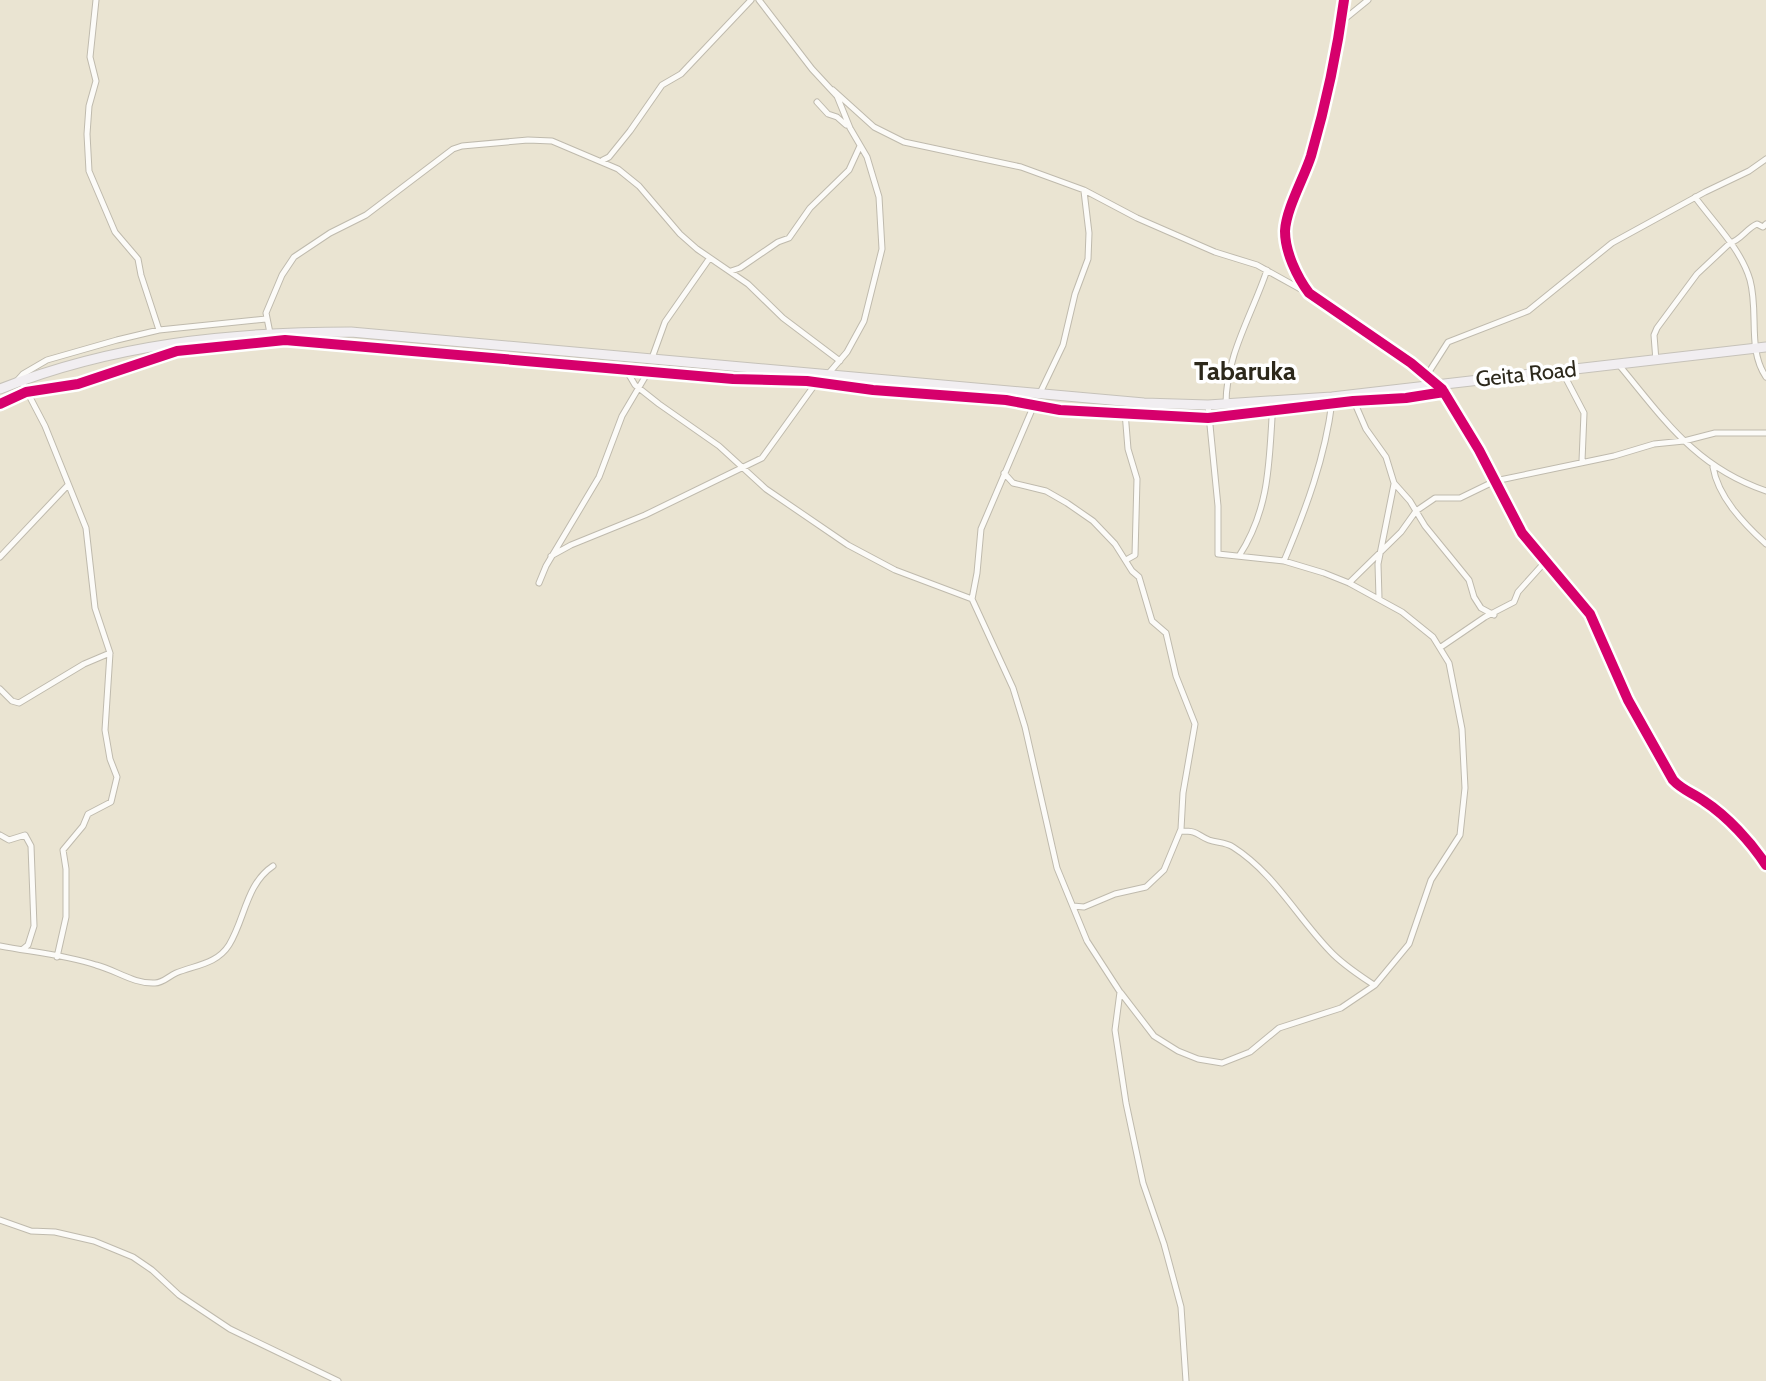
<svg xmlns="http://www.w3.org/2000/svg" width="1766" height="1381" font-family="Cabin,sans-serif">
<rect width="100%" height="100%" fill="#eae4d2"/>
<g fill="none" stroke-linecap="round" stroke-linejoin="round">
<g stroke="#bfbaad" stroke-width="7">
<path id="minor" d="M96 0 90 57 96 81 89 106 87 134 89 171 115 232 138 259 141 275 159 330
M759 0 812 69 837 96 850 128 867 157 879 197 882 249 864 321 847 352 829 373
M1344 0 1332 77 1310 159 1287 221 1286 241 1294 268 1309 293 1398 353 1436 383
M1341 22 1368 0
M833 90 874 127 904 142 1021 167 1084 190 1137 218 1215 252 1257 265 1304 291
M817 102 828 114 837 117 846 125
M603 160 609 157 630 131 662 85 681 74 751 0
M1695 197C1714 223 1741 249 1750 280 1759 313 1747 349 1766 377
M731 271 740 268 778 242 789 238 810 208 849 170 860 146
M270 333 266 313 282 275 294 257 330 233 366 215 453 149 462 146 528 140 552 141 618 169 639 186 680 234 697 249 748 284 783 318 840 361
M652 358 665 322 709 259
M1656 361 1654 335 1657 328 1697 274 1730 243C1741 240 1747 228 1757 224L1763 227 1766 224
M1619 365C1664 419 1695 467 1766 491
M625 368 635 385 659 404 719 446 766 489 848 545 895 570 972 599
M1562 371 1584 413 1582 461
M1427 375 1448 342 1528 311 1612 243 1705 192 1749 171 1766 159
M22 382 45 426 86 528 95 608 110 653 105 730 110 759 117 777 111 802 88 814 83 826 63 850 66 869V917L57 957
M15 383 23 374 47 360 117 340 159 330 266 319
M1443 391 1479 450 1522 533 1590 614 1628 700 1673 780C1682 790 1693 793 1704 801 1727 816 1751 842 1766 865
M1040 393 1063 345 1075 294 1088 259 1089 233 1084 191
M1353 399 1366 429 1386 457 1394 483 1410 501 1425 526 1469 580 1474 597 1481 608 1494 615
M0 404 26 392 78 384 177 351 285 340 733 379 807 381 873 390 1006 400 1060 410 1208 418 1353 401 1406 398 1444 392
M1226 404C1226 355 1252 315 1267 270
M1034 405 981 529 977 573 972 599 1013 688 1025 727 1057 868 1087 941 1120 992 1115 1030 1126 1103 1143 1183 1164 1244 1181 1307 1186 1381
M1208 405 1218 506V554
M1125 412 1128 449 1137 479 1135 555 1126 560
M1713 467C1718 497 1744 524 1766 544
M1004 473 1013 483 1046 491 1067 503 1093 521 1115 544 1132 571 1139 577 1152 621 1166 633 1176 676 1195 724 1183 793 1181 829 1164 870 1146 887 1115 894 1084 907 1073 906
M551 556 571 545 645 515 762 458 816 383
M1239 556C1271 507 1269 458 1273 402
M0 557 68 485
M1284 561C1306 509 1325 458 1332 402
M539 583 546 566 599 477 622 416 648 372
M1349 583 1401 532 1416 511 1435 498H1460L1495 481 1614 456 1654 444 1684 441 1715 433H1766
M1379 598 1378 564 1394 484
M1441 647 1485 617 1514 602 1518 592 1545 562
M0 689 12 701 19 703 84 664 110 653
M1181 831C1199 831 1195 834 1209 840 1217 843 1225 842 1233 847 1274 873 1297 917 1330 951 1343 965 1359 975 1374 985
M0 835 9 840 25 835 31 846 34 926 28 945 23 949
M0 946C32 952 66 955 96 965 116 970 133 984 155 983 163 983 169 976 176 973 196 965 217 964 229 945 245 919 246 884 273 866
M1121 993 1154 1036 1178 1051 1198 1059 1222 1063 1250 1052 1279 1028 1341 1008 1375 985 1409 944 1431 880 1460 835 1465 788 1462 729 1449 663 1433 637 1402 612 1349 583 1324 573 1284 561 1218 554
M0 1220 31 1231 55 1232 94 1241 133 1257 152 1270 179 1295 230 1329 338 1381"/>
</g>
<g stroke="#c6c2b9" stroke-width="11">
<path id="highway" d="M0 389C113 344 230 332 351 332L1144 403 1208 405 1332 397 1766 347"/>
</g>
<use href="#minor" stroke="#fcfbf8" stroke-width="5"/>
<use href="#highway" stroke="#f1eef1" stroke-width="9"/>
<g stroke="#fff" stroke-width="15">
<path id="cycleway" d="M1344 0C1337 53 1326 104 1311 156 1304 178 1286 209 1285 231 1285 252 1297 277 1309 293L1411 363 1442 389 1479 450 1522 533 1590 614 1628 700 1673 780C1682 790 1693 793 1704 801 1727 816 1751 842 1766 865
M0 404 26 392 78 384 177 351 285 340 733 379 807 381 873 390 1006 400 1060 410 1208 418 1353 401 1406 398 1444 392"/>
</g>
<use href="#cycleway" stroke="#d6006c" stroke-width="10"/>
</g>
<g text-anchor="middle" dominant-baseline="central" stroke-width="7" stroke-linejoin="round" paint-order="stroke">
<g font-size="22" fill="#2c281b" stroke="#fff">
<text transform="translate(1526 374) rotate(-6)">Geita Road</text>
</g>
<g font-size="26" font-weight="bold" fill="#2c281b" stroke="#fff">
<text x="1245" y="371">Tabaruka</text>
</g>
</g>
</svg>
